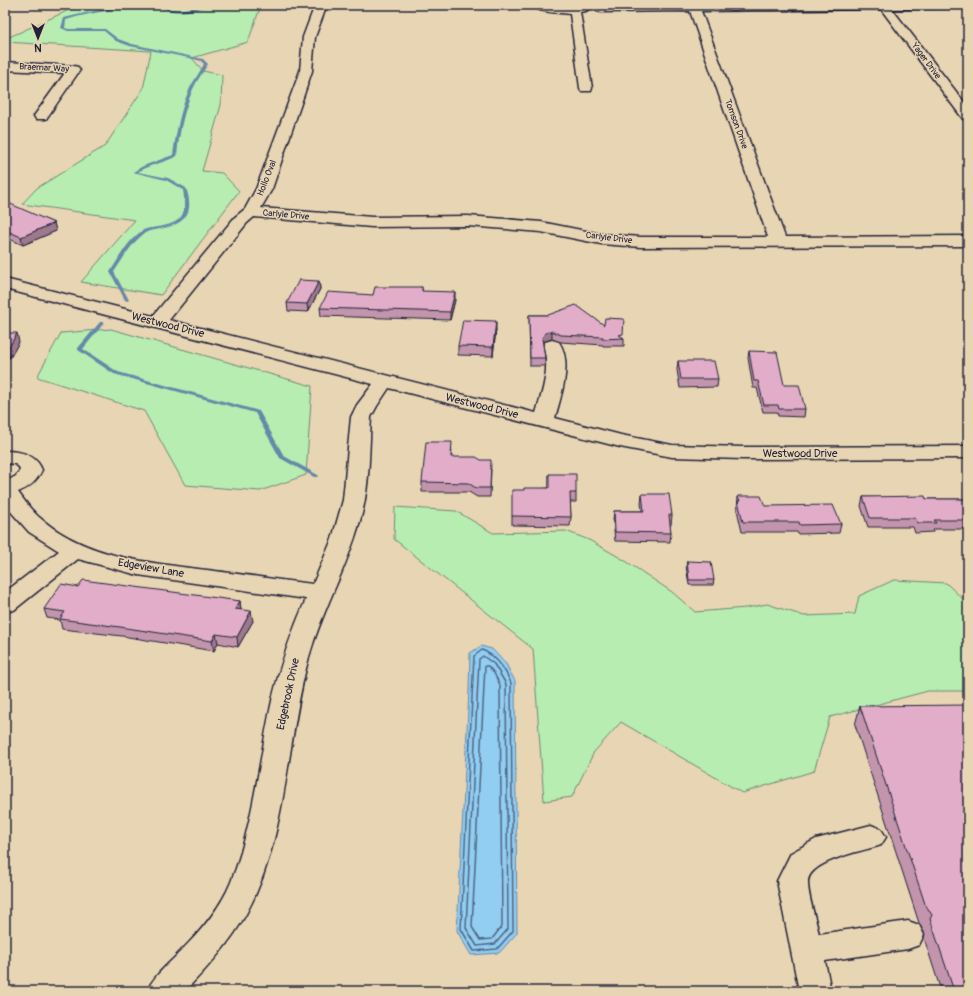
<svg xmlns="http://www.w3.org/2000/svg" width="973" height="996" font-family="Pangolin,sans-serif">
<rect width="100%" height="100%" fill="#e8d5b3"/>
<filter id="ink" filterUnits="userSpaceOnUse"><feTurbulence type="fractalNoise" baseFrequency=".025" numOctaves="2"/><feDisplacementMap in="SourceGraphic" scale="8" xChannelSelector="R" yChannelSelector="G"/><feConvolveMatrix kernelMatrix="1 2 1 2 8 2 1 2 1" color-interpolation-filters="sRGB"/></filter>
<g filter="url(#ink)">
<path fill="#b7edb0" stroke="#6c8876" d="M90 5H261L248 42 192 58 203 71 222 75 221 105 202 171 222 173 239 191 161 295 81 282 135 220 22 204 37 188 105 146 143 89 151 51 5 42V39L69 10Z
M111 329 312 386 306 475 260 491 185 485 144 411 37 377 61 333Z
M395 507 456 511 493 533 566 531 589 540 624 560 672 592 695 612 746 608 767 604 804 616 855 614 859 596 894 580 946 583 968 604V691H928L830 717 814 771 742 793 621 722 594 752 572 797 544 801 533 649 394 539Z"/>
<path fill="#92cdf2" stroke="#6589a9" d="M481 646 492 649 506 664 515 681 517 933 499 953 471 955 457 931 469 690 470 653Z"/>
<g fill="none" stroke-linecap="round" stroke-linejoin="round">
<path stroke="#4f6684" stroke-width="1.5" d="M482 650C497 656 505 669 511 683L513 931 497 949 474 951 461 929 474 656Z
M483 656 494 664 506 684 508 929 495 944 477 946 466 928 479 659Z
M485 666H488L494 673 500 685 502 926 492 939 480 940 472 927Z"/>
<path fill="#6589a9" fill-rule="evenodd" d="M158 5 171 9 178 10 208 5C198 10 183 13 172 11 166 10 162 7 156 7 125 7 96 11 66 20L65 28 68 29H105L118 39 132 44 203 59 208 64C203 72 197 80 193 89 184 110 179 133 177 156 165 163 150 164 138 172L168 178 186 188C195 214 185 224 160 229 155 230 150 230 145 233 132 242 123 259 114 272L129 300 127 301 125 300 110 272C119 258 128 240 142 231 146 228 152 228 157 227 183 223 187 215 183 190L166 180 133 172 143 166 173 155C176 133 180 109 190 88 194 80 200 72 204 64L201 61 194 59 130 46 116 41 104 31H68L61 28 64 18C94 10 126 4 158 5Z
M100 322H104V323L83 349 118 372 259 411 284 456 318 475 319 476 318 477H314L280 458 255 413 114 374 78 350V348Z"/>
<g stroke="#22223b" stroke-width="3">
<path id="minor" d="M315 5H327L315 37 312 71 272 189 261 208 372 217 468 216 541 222 601 234 641 237H768L690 11 601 12 597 11 595 9 597 7 659 5H968V8L892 9 968 107V120L963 119 881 9 701 11 785 237 968 236V246L641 247 601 244 541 232 468 226 372 227 254 217 247 223 169 320 536 413C542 393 551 367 543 346L545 342 552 340 559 342C573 363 561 396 555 418L621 435 672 445 743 447 968 446V458L743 459 672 457 620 447 389 388 377 406 371 417C369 451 370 488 360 521 347 568 322 610 309 657 286 740 288 837 246 914 230 943 208 967 185 991H147C154 975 168 965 180 952 200 932 220 909 231 882 254 823 259 758 273 696 281 662 292 631 306 599L138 575 78 559 14 610 5 612V592L59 551 29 532 5 505V482L16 476 20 470 19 467 15 464 5 463V451C20 451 36 454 42 470 37 481 29 488 18 492 26 503 34 514 45 522 90 558 151 563 207 570 242 574 277 580 313 584L332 539 343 500 351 417 357 405 373 384 5 289V279L153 316 235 217 245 209 256 189 300 71 303 37Z
M532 5 570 7 580 5 592 6 586 11 580 12 592 88 591 91H581L580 88 570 14C560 12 540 14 532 5Z
M5 62 74 66 78 67 80 70 46 119H36L34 116 65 73 5 70Z
M871 825 881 829 886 837 881 845C865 851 807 860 808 883 808 896 816 920 819 934L908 921 919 925 924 935 919 945 908 949 825 961 831 991H799L777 881 791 853 816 839Z"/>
</g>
<use href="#minor" fill="#e8d5b3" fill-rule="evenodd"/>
</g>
<path fill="#c295ac" stroke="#22223b" d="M5 203 54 223 56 231 23 245 5 237Z
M319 281 320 289 308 312 288 311 287 303Z
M422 287V291L455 300 450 320 321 316 320 308 373 295Z
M529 315H548L623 338H624V346H603V345L561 342 552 339 545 341 543 344 545 358V366H530Z
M496 329 493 356 458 355V346Z
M5 333 19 342 10 358H5Z
M749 351 784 385 805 409 804 417 778 416 777 412H763L757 388H753L748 358Z
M678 361 718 379 717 387 680 388 677 370Z
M452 451 451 457 491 469 490 497H477L469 492H422V482Z
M549 474 576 493V502H570L571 517 570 526 512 525V516L524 490 549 488Z
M642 494 672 515 671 525H670L671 533 670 542 615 541 613 520 614 511H642L641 503Z
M738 496 765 506 841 524 839 533 798 534 797 532H742L737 510Z
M863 497 926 499H968V529H934L933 532 915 533 913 527H868L861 506Z
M687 561 714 580 713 585H689L686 566Z
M78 587 240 601 241 610 253 621 238 647 218 643 214 651 122 636 62 629 60 620 47 618 44 609Z
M860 706 968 991H941L924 938 925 934 919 923 855 725Z"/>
<path fill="#9e798c" stroke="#22223b" d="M54 223 56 231 23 245 21 237Z
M319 281 320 289 308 312 307 304Z
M455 292V300L450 320V312Z
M496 321V329L493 356V347Z
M552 331V339L545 341 542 345V338L545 333Z
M17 333 19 342 10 358 8 349Z
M240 601 241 611 235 609Z
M251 611 253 621 238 647 237 637Z
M216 634 218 643 214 651 212 641Z"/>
<path fill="#e1adc8" stroke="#22223b" d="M6 202 54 223 21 237 5 230V203Z
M299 280 319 281 307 304 287 303Z
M375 287H422V291L455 292 450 312 320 308 328 292 373 295Z
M576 305 604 325 605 318 624 319 623 334 619 335 624 338 603 339V337L561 335 552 331 545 333 542 338 545 358H530L529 315H548Z
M463 320 496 321 493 347 458 346Z
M5 333H17L8 349H5Z
M749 351 777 352 784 385H799L805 409H779L778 405H764L758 381H754Z
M678 361H714L718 379H681Z
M426 442H452L451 457H476L481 460H491L490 488H476L468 483 422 482Z
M549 474H576V493H570L571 517 512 516V490H524V488H549Z
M642 494H669L672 515H669L671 533 615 532 614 511H644Z
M738 496H761L765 506 833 505 841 524 800 525 799 522H743L738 501H740Z
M925 496 926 499H968V520H934L936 523H918L915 518H870L863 497Z
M687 561 711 562 714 580H689Z
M83 580 240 601 235 609 251 611 237 637 216 634 212 641 120 627 60 619 65 612 44 609 61 584 78 587Z
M968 705V991H954L930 919 932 915 925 904 860 706Z"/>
</g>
<g text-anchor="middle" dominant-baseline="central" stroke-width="3" stroke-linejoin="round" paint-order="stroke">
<g font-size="9" fill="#22223b" stroke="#e8d5b3">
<text transform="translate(926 61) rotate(53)">Yager Drive</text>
<text transform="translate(44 68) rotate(3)">Braemar Way</text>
<text transform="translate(736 124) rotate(70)">Tomson Drive</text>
<text transform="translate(267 178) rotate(-68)">Hollo Oval</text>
<text transform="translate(286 215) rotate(5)">Carlyle Drive</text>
<text transform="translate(609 238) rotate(7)">Carlyle Drive</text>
</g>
<g font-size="11" fill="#22223b" stroke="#e8d5b3">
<text transform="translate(168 325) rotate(14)">Westwood Drive</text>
<text transform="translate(482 406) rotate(14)">Westwood Drive</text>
<text x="800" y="453">Westwood Drive</text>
<text transform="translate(151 568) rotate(10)">Edgeview Lane</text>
<text transform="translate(288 694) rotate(-78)">Edgebrook Drive</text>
</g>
</g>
<rect width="973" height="996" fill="none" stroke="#e8d5b3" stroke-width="20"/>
<rect x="10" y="10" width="953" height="976" fill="none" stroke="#22223b" stroke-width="1.5" filter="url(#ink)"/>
<g transform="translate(38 38) rotate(180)" stroke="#e8d5b3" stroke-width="3" paint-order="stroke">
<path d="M0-3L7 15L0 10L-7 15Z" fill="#22223b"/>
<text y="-6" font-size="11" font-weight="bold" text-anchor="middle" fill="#22223b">N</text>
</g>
</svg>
